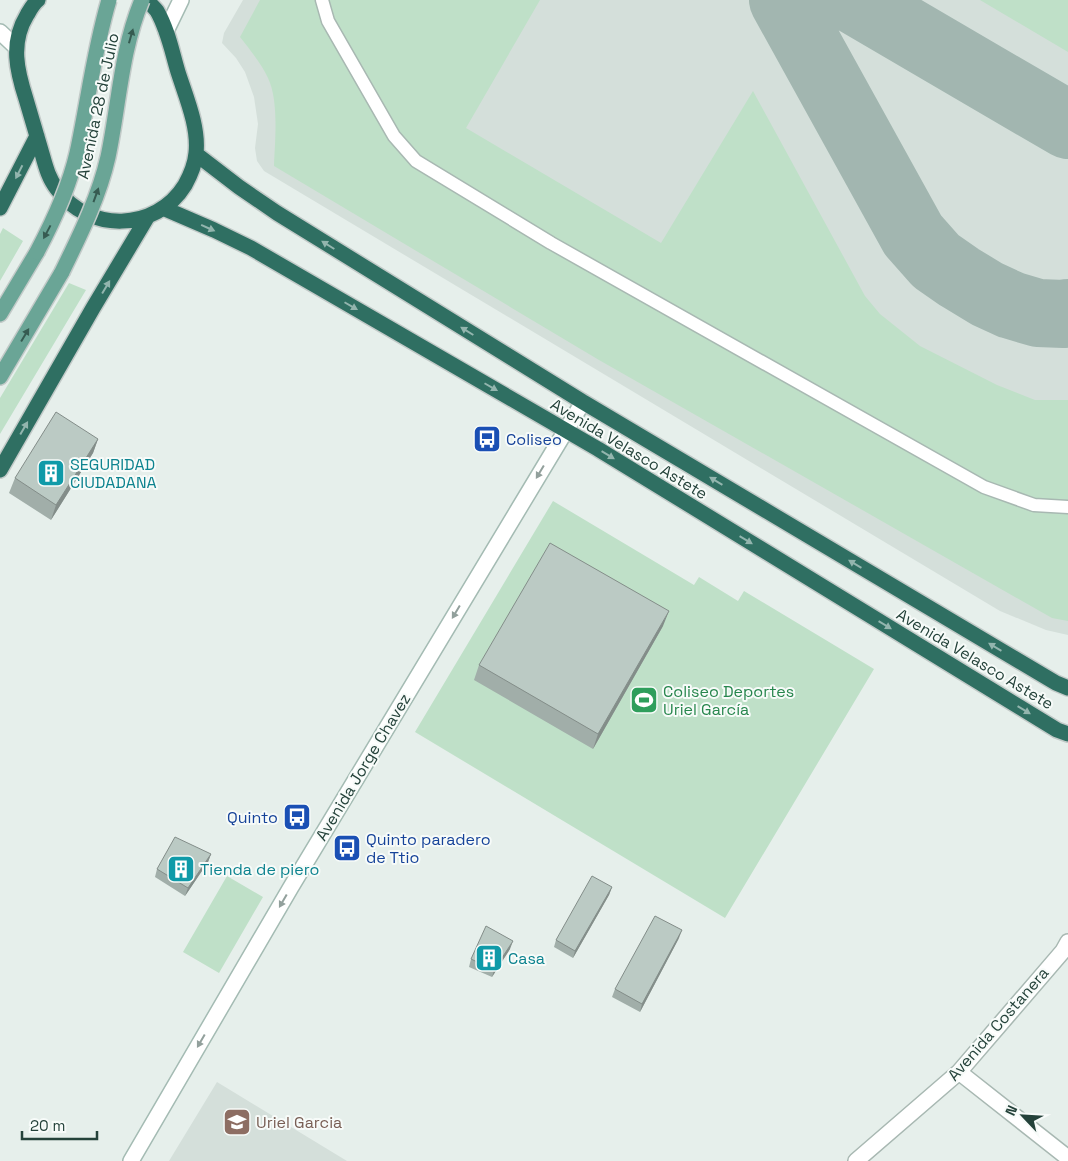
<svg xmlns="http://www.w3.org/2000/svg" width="1068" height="1161" font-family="'Space Grotesk',sans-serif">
<rect width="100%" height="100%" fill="#e6efeb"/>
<path fill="#d4dfda" d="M243 0H1068V635L1046 630 1000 611 264 171 257 161 255 148 258 124 254 97 245 72 236 58 222 43 224 33Z
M217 1082 347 1161H169Z"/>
<path fill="#bfe0c8" d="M260 0H540L466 128 661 243 753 91 865 296 880 314 920 346 997 385 1035 400H1068V621L1052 618 599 360 274 166C275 140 279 101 268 78 261 63 250 50 240 37Z
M980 0H1068V52Z
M3 228 23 241 0 281V234Z
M69 283 86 290 0 434V398Z
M553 501 694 585 699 577 738 601 744 591 874 669 725 918 415 732Z
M227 876 263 897 219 973 183 952Z"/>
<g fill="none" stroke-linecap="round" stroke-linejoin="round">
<path stroke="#a2b6b0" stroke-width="68" d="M783 0 913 235 936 261 959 277 987 294 1011 305 1038 313 1064 314 1068 313
M854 0 1068 125"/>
<g stroke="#a8b8b2" stroke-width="15">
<path id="lane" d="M322 0 328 21 394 136 416 161 551 243 984 487 1034 505 1068 507"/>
</g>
<g stroke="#a8b8b2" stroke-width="18">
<path id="street" d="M959 1072 1068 1158
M856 1161 959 1072 1063 951 1068 942"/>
</g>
<g stroke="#a4bbb3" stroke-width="18">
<path id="secondary" d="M166 31 181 0
M0 32 16 47
M131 1161 291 887 583 402"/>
</g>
<g stroke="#c2cac8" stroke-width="18">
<path id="primary" d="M0 314 37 252
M0 377 62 272"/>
</g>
<g stroke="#c2cac8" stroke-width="18">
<path id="highway" d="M38 0C33 4 30 10 27 15 10 43 17 71 26 99 31 116 36 133 41 150 45 164 48 178 57 189 88 233 156 232 185 185 190 176 195 164 196 153 199 127 186 97 178 72 172 52 168 30 157 11 154 7 150 4 147 0
M196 154 239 187 277 213 583 402 1056 683 1068 688
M0 208 37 136
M163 208 214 230 251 248 598 449 1057 730 1068 734
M0 470 93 308 148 216"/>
</g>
<use href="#lane" stroke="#fff" stroke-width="12"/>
<use href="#street" stroke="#fff" stroke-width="15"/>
<use href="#secondary" stroke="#fff" stroke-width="15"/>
<use href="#primary" stroke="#6aa596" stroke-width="15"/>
<use href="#highway" stroke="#2f6f62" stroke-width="15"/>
<g stroke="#c2cac8" stroke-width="18" stroke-linecap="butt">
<path id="primary-bridge" d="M37 252C54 220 69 188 77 153 88 102 94 50 109 0
M62 272C80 235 99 197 108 157 119 105 121 50 142 0"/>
</g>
<use href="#primary-bridge" stroke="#6aa596" stroke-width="15"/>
</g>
<path fill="#a1aea9" d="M98 439 93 453 51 520 9 493 15 478Z
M663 626 593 749 474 680 479 665Z
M211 854 208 862 185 896 155 877 157 869Z
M612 887 609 895 573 958 554 947 556 940Z
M679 938 640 1012 612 997 615 989Z
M510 949 492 977 469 967 471 959Z"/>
<path fill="#838d89" d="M98 439 93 453 51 520 56 505Z
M669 611 663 626 593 749 598 734Z
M211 854 208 862 185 896 188 888Z
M612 887 609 895 573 958 575 951Z
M682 930 679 938 640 1012 642 1004Z
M513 941 510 949 492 977 494 970Z"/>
<path fill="#bbcac4" stroke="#838d89" d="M56 412 98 439 56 505 15 478Z
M550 543 669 611 598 734 479 665Z
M175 837 211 854 188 888 157 869Z
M592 876 612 887 575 951 556 940Z
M655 916 682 930 642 1004 615 989Z
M486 926 513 941 494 970 471 959Z"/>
<defs><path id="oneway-solid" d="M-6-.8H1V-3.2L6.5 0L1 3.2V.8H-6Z" transform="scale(1.25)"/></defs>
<g fill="#365b51">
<use href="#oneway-solid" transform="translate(131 36) rotate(-74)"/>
<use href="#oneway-solid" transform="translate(96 195) rotate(-70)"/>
<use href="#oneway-solid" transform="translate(47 232) rotate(118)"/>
<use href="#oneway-solid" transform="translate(25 335) rotate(-59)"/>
</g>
<g fill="#93b5ae">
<use href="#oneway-solid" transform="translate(19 172) rotate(117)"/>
<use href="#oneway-solid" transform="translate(208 228) rotate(24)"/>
<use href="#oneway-solid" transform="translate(328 245) rotate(-148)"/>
<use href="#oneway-solid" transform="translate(106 287) rotate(-59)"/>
<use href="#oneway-solid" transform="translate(351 306) rotate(30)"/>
<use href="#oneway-solid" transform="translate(467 331) rotate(-148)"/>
<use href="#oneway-solid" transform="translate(491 387) rotate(30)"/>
<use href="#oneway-solid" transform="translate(24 428) rotate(-60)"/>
<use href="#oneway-solid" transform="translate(608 455) rotate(31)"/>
<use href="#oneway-solid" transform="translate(716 481) rotate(-149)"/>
<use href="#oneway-solid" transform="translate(746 540) rotate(31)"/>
<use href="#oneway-solid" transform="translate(855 564) rotate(-149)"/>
<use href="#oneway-solid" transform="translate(885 625) rotate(31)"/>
<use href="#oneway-solid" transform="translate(995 647) rotate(-149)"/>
<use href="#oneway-solid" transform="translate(1024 710) rotate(31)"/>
</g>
<g fill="#92a09c">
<use href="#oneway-solid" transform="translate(540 472) rotate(121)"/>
<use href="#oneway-solid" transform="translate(456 612) rotate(121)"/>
<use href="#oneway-solid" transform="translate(283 901) rotate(120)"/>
<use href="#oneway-solid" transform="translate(201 1041) rotate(120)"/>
</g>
<defs>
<g id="bus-square" transform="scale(1.4375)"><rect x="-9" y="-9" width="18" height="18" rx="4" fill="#1a4fb4" stroke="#f7fbf9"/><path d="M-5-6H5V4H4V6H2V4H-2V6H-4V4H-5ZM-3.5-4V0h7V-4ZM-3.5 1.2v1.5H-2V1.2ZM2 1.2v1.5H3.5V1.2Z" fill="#fff"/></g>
<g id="building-square" transform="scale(1.4375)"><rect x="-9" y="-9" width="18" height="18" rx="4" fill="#0f9aa8" stroke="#f7fbf9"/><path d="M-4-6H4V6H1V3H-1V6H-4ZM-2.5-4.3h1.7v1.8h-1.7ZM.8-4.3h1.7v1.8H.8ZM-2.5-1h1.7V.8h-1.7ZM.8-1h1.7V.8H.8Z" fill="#fff"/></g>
<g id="stadium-square" transform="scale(1.4375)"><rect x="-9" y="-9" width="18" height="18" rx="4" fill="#2e9e5b" stroke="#f7fbf9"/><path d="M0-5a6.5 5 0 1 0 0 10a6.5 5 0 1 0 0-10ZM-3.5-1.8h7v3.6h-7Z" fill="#fff"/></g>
<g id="school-square" transform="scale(1.4375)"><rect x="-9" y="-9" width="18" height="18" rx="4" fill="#8d6e63" stroke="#f7fbf9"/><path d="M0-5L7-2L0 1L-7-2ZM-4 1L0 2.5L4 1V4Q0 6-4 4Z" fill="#fff"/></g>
</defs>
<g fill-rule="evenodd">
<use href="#bus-square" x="487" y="439"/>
<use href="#building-square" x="51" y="473"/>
<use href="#stadium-square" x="644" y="700"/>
<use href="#bus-square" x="297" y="817"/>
<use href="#bus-square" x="347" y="848"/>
<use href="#building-square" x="181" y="869"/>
<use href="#building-square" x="489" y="958"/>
<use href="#school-square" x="237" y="1122"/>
</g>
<g text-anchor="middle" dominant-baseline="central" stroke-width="4" stroke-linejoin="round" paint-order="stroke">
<g font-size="16" fill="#24423a" stroke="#f7fbf9">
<text transform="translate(98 106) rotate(-78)">Avenida 28 de Julio</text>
<text transform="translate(629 449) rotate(31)">Avenida Velasco Astete</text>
<text transform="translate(975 659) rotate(31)">Avenida Velasco Astete</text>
<text transform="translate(363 767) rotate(-59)">Avenida Jorge Chavez</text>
<text transform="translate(998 1024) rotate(-49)">Avenida Costanera</text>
</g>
<g font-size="16" fill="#164399" stroke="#f7fbf9" text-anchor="start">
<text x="506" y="439">Coliseo</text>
<text x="278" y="817" text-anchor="end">Quinto</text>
<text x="366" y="839">Quinto paradero<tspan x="366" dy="18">de Ttio</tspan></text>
</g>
<g font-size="16" fill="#0d838f" stroke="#f7fbf9" text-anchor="start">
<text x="70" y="464">SEGURIDAD<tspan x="70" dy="18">CIUDADANA</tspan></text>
<text x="200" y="869">Tienda de piero</text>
<text x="508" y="958">Casa</text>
</g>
<g font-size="16" fill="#27864d" stroke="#f7fbf9" text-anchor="start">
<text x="663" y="691">Coliseo Deportes<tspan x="663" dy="18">Uriel García</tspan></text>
</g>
<g font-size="16" fill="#785e54" stroke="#f7fbf9" text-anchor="start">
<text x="256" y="1122">Uriel Garcia</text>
</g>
</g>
<g transform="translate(1023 1116) rotate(295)" stroke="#f7fbf9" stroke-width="4" paint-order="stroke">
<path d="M0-4L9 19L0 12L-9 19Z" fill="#24423a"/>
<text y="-8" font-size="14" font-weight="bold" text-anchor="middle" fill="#24423a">N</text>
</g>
<path d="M22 1131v8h75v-8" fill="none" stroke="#24423a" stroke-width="2.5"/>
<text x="30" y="1131" font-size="15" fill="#24423a" stroke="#f7fbf9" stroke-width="4" paint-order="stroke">20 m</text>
</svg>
